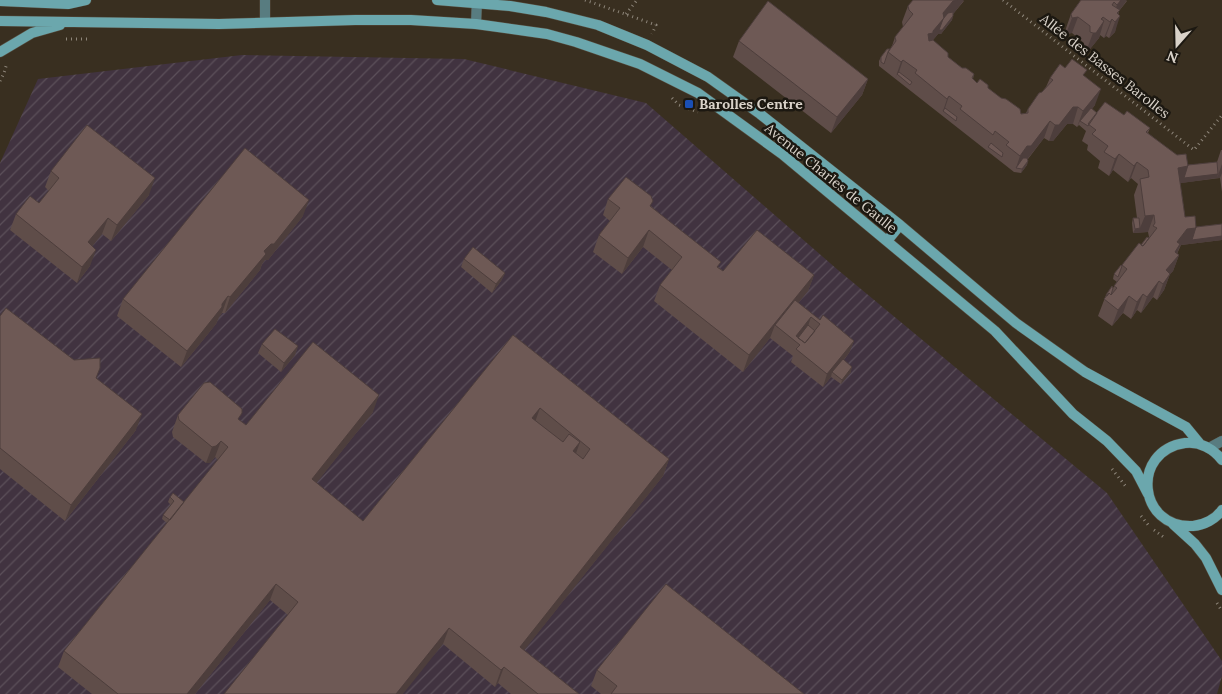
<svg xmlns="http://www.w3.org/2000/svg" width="1222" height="694" font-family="Lora,serif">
<defs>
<pattern id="industrial-furrows" width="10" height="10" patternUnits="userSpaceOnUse" patternTransform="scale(1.25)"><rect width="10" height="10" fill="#413340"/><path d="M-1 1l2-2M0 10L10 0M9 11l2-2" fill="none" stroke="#5c505a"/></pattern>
</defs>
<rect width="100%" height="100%" fill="#392f20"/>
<path fill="url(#industrial-furrows)" d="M242 55 464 59 646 103 838 270 1107 493 1222 661V676L1217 694H0V163L38 79Z"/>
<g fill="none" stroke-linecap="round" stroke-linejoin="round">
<g stroke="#564c3e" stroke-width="11">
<path id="street" d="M265 22V0
M476 24 477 0
M1209 448 1222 441"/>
</g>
<g stroke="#564c3e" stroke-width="11">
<path id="secondary" d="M437 0 510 6 546 12 598 25 647 45 708 77 760 114 900 225 1016 323 1085 372 1186 427 1200 444
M0 1 68 4 86 0
M0 21 219 24 355 20H411L476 24 547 34 576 42 640 64 698 93 782 154 995 331 1073 414 1107 441 1136 471 1148 494
M0 52 32 33 60 25
M887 241 900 225
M1222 460C1214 449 1199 441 1185 443 1130 451 1138 529 1193 526 1204 525 1216 519 1222 510
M1173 524 1195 544 1206 558 1222 590"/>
</g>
<path stroke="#8e867a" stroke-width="3" stroke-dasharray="1 4" stroke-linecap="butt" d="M585 0 656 25 652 34
M1003 0 1194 150 1222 115
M626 14 637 0
M66 39H90
M0 81 4 73 7 63
M672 98 679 105 698 112
M1112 469 1127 488
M1141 516 1149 526
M1154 530 1165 538
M1217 603 1222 611"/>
<use href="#street" stroke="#587c80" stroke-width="10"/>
<use href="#secondary" stroke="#6ba7ad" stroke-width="10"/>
</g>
<path fill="#5f4d49" d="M1081 0 1127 1 1119 11 1115 32 1109 38 1106 36 1104 38 1100 35 1099 38 1090 49H1087L1084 48V43L1072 33 1066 34 1065 31 1071 14Z
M964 1 953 14 952 20 941 34H938L933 40 948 57 962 68 974 74 973 79 977 83 988 88 1021 114 1026 113 1028 109 1046 87 1050 78 1065 68 1085 77 1095 105 1092 109 1097 113 1124 115 1150 128 1148 133 1188 165 1217 162 1221 150H1222V192L1220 178 1180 183 1185 217 1196 227 1222 224V240L1181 245 1177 254 1179 255 1173 271 1170 274 1164 290 1157 300 1153 297 1141 313 1137 310 1131 319 1123 313 1112 326 1098 316 1106 295 1113 288 1117 282 1113 279 1114 274 1149 237 1148 232 1133 233 1132 223 1133 218H1137L1134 195 1138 184 1131 178 1128 182 1113 170 1109 176 1098 168 1100 161 1087 150 1088 145 1082 141 1086 131 1079 125 1077 127 1073 124H1067L1053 141H1049L1044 138 1028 159 1027 165 1021 173 1014 172 879 66V61L881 57 890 49 892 46 895 37 903 27 902 22 908 6Z
M739 41 868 79 862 95 831 133 733 57Z
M51 171 149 195 111 241 102 234 92 246 90 266 77 283 10 230 16 214 39 203 49 191 45 187Z
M608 199 651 206 723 271 814 275 808 291 798 303 820 320 854 341 849 353 844 360 851 372 841 384 831 377 823 387 791 362 793 356 770 338 743 372 654 301 660 285 672 270 643 247 622 274 593 252 599 235 610 221 603 215Z
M303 216 268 260H265L262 264 260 270 225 313H222L219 317 216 324 181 367 117 316 123 299Z
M464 259 505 273 501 281 492 293 461 267Z
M0 316 136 430 65 521 0 469Z
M513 335 669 459 663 476 524 650 579 694H511L498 683 495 687 443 644 288 615 270 600 195 694H92L58 667 64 651 167 523 162 519 163 515 171 505 168 502 170 497 184 502 218 460 215 457 210 463H206L173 437 172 432 178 415 240 421 246 425 373 412 316 483 363 521Z
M262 344 298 346 295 355 281 372 258 353Z
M597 670 804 694H601L591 686Z"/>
<path fill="#4d3e3c" d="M958 0H964L951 17 953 16 952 20 941 34H938L928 46V34L943 13 953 1Z
M1121 0H1127L1119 11 1115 22 1117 14 1112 20 1106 36 1104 38 1117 5Z
M1120 16 1115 32 1109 38 1115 22Z
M1078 17 1072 33 1066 34 1072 18Z
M1103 17 1099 29 1104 21 1099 38 1090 49H1087L1093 33Z
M903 60 898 75 897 74 895 79 901 62Z
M868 79 862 95 831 133 837 117Z
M1101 89 1095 105 1082 122 1080 121 1077 127 1083 111Z
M949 96 944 111H943L947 99Z
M1073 107H1078L1073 124H1067L1053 141H1049L1055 125Z
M1050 121 1044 138 1025 162 1016 168 1020 156 1027 146Z
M1119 154 1113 170 1109 176 1115 159Z
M1028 161 1027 165 1021 173 1022 169Z
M1137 162 1131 178 1128 182 1134 166Z
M1222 164V175V173L1220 178H1217Z
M1188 166 1218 174 1217 178 1175 184 1178 168Z
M155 178 149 195 111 241 117 225Z
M309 200 303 216 268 260H265L262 264 260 270 225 313 230 297 264 251Z
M1154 215 1148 232 1133 233 1135 229 1140 228 1145 216Z
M108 218 102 234 82 259 88 242Z
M1196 228 1222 236V240L1181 245 1179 248 1175 260 1179 255 1173 271 1170 274 1164 290 1157 300 1163 284 1162 283 1177 242 1187 229Z
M649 230 643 247 622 274 628 258Z
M96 250 90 266 77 283 82 267Z
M505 273 501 281 492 293 496 284Z
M814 275 808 291 778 328 775 325 770 338 743 372 749 355Z
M1159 281 1153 297 1141 313 1147 297Z
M1143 294 1137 310 1131 319 1137 302Z
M228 296 222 313 219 317 216 324 181 367 187 351Z
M1129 296 1123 313 1112 326 1118 310Z
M811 317 807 329 797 342 796 336Z
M854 341 849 353 833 373 832 372 831 377 823 387 827 374Z
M298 346 295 355 281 372 284 363Z
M852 367 851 372 841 384 842 380Z
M379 395 373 412 306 496 312 479Z
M540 408 534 425 532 418Z
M142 414 136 430 65 521 71 505Z
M221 441 215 457 210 463H206L212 447Z
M580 442 574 459 573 451Z
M669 459 663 476 514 663 520 647Z
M276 584 270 600 195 694H187Z
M449 628 443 644 403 694H396Z
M504 667 498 683 495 687 501 670Z"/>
<path fill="#6e5955" stroke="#4d3e3c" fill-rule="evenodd" d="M913 0H958L953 1 943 13 944 18 933 31V33L928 34 929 41 933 40 948 53V57L962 68H966L974 74 972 78 977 83 980 79 988 85V88L1001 98 1006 99 1020 109 1021 114 1028 113V109L1039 93 1042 92 1053 80 1050 78 1060 64 1065 68 1072 59 1087 70 1083 75 1101 89 1083 111 1078 107H1073L1059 125H1055L1050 121 1031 146H1027L1020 156 1006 145 1009 142 995 131 993 135 960 109 962 106 949 96 947 99 915 73 917 70 903 60 901 62 888 52 896 41 895 37 913 14 909 10 908 6Z
M1081 0H1121L1117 5 1114 2 1112 5 1120 10 1117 13 1120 16 1115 22 1112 19 1110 22 1103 17 1101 19 1104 21 1096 33H1093L1090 32V26L1078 17 1072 18 1071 14Z
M768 1 868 79 837 117 739 41Z
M953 12V16L942 30H939L943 19 948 13Z
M887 49H890L888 52 884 64 881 62V57Z
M899 72 912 82 910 85 897 74Z
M1105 102 1124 115 1127 111 1150 128 1146 132 1177 155 1186 154 1188 166 1178 168 1185 217 1195 216 1196 228 1187 229 1177 242 1180 244 1175 252 1179 255 1166 270 1170 274 1163 284 1159 281 1147 297 1143 294 1137 302 1129 296 1118 310 1104 299 1109 293 1111 295 1117 288 1114 286 1127 269 1122 265 1139 243 1143 246 1157 228 1153 226 1155 223 1154 215 1145 216 1140 179 1149 177 1148 170 1137 162 1134 166 1119 154 1115 159 1104 152 1108 146 1092 134 1096 130 1088 124Z
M945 108 957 117 956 121 943 111Z
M1091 108 1097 113 1088 126 1080 121Z
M87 125 155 178 117 225 108 218 88 242 96 250 82 267 16 214 30 196 39 203 59 178 51 171Z
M991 143 1003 153 1002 157 988 147Z
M245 148 309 200 274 244H271L264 251 266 254 230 297 228 296 222 304V307L187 351 123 299Z
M1023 158H1027L1028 161 1022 169 1016 168Z
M1217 162 1218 174 1184 178 1188 165Z
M626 177 651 196 653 201 650 206 721 262 717 267 723 271 757 230 814 275 749 355 660 285 682 257 649 230 628 258 599 235 620 208 608 199Z
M1133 218H1139L1140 228 1135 229Z
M1222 224V236L1192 240 1196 227Z
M1147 237 1149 238 1143 246 1141 245Z
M473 247 505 273 496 284 464 259Z
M1121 265 1122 266 1118 277 1114 274Z
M1112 286 1113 288 1111 295 1109 293 1107 296 1106 295Z
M795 300 820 320 823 315 854 341 827 374 796 349 800 345 775 325ZM811 317 820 324 805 343 796 336Z
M6 308 74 360 100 358V368L96 378 142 414 71 505 0 448V316Z
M808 325 815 331 805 343 798 338Z
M275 329 298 346 284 363 262 344Z
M513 335 669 459 520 647 579 694H538L504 667 501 670 449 628 396 694H224L298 602 276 584 187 694H118L64 651 228 447 221 441 216 446 212 447 179 420 178 415 204 383 210 382 242 409V413L238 419 246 425 313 342 379 395 312 479 363 521ZM540 408 590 449 583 459 573 451 580 442 569 434 563 442 532 418Z
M843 359 852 367 842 380 832 372Z
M173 493 184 502 170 520 163 515 174 501 170 497Z
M666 584 804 694H611L617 686 597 670Z"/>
<rect fill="#1a4fb4" stroke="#1c1811" stroke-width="2" x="684" y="99" width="10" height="10" rx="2.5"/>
<g text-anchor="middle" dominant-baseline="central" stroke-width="5" stroke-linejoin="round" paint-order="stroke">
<g font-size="14" fill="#d9d2c9" stroke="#1c1811">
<text transform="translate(1105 66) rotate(38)">Allée des Basses Barolles</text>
<text transform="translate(831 178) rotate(39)">Avenue Charles de Gaulle</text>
</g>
<g font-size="14" font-weight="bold" fill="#d9d2c9" stroke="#1c1811" text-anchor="start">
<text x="699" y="104">Barolles Centre</text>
</g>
</g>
<g transform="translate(1177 45) rotate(200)" stroke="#1c1811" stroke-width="4" paint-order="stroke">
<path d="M0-4L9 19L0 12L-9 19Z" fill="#d9d2c9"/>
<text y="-8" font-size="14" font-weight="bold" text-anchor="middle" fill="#d9d2c9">N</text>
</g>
</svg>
